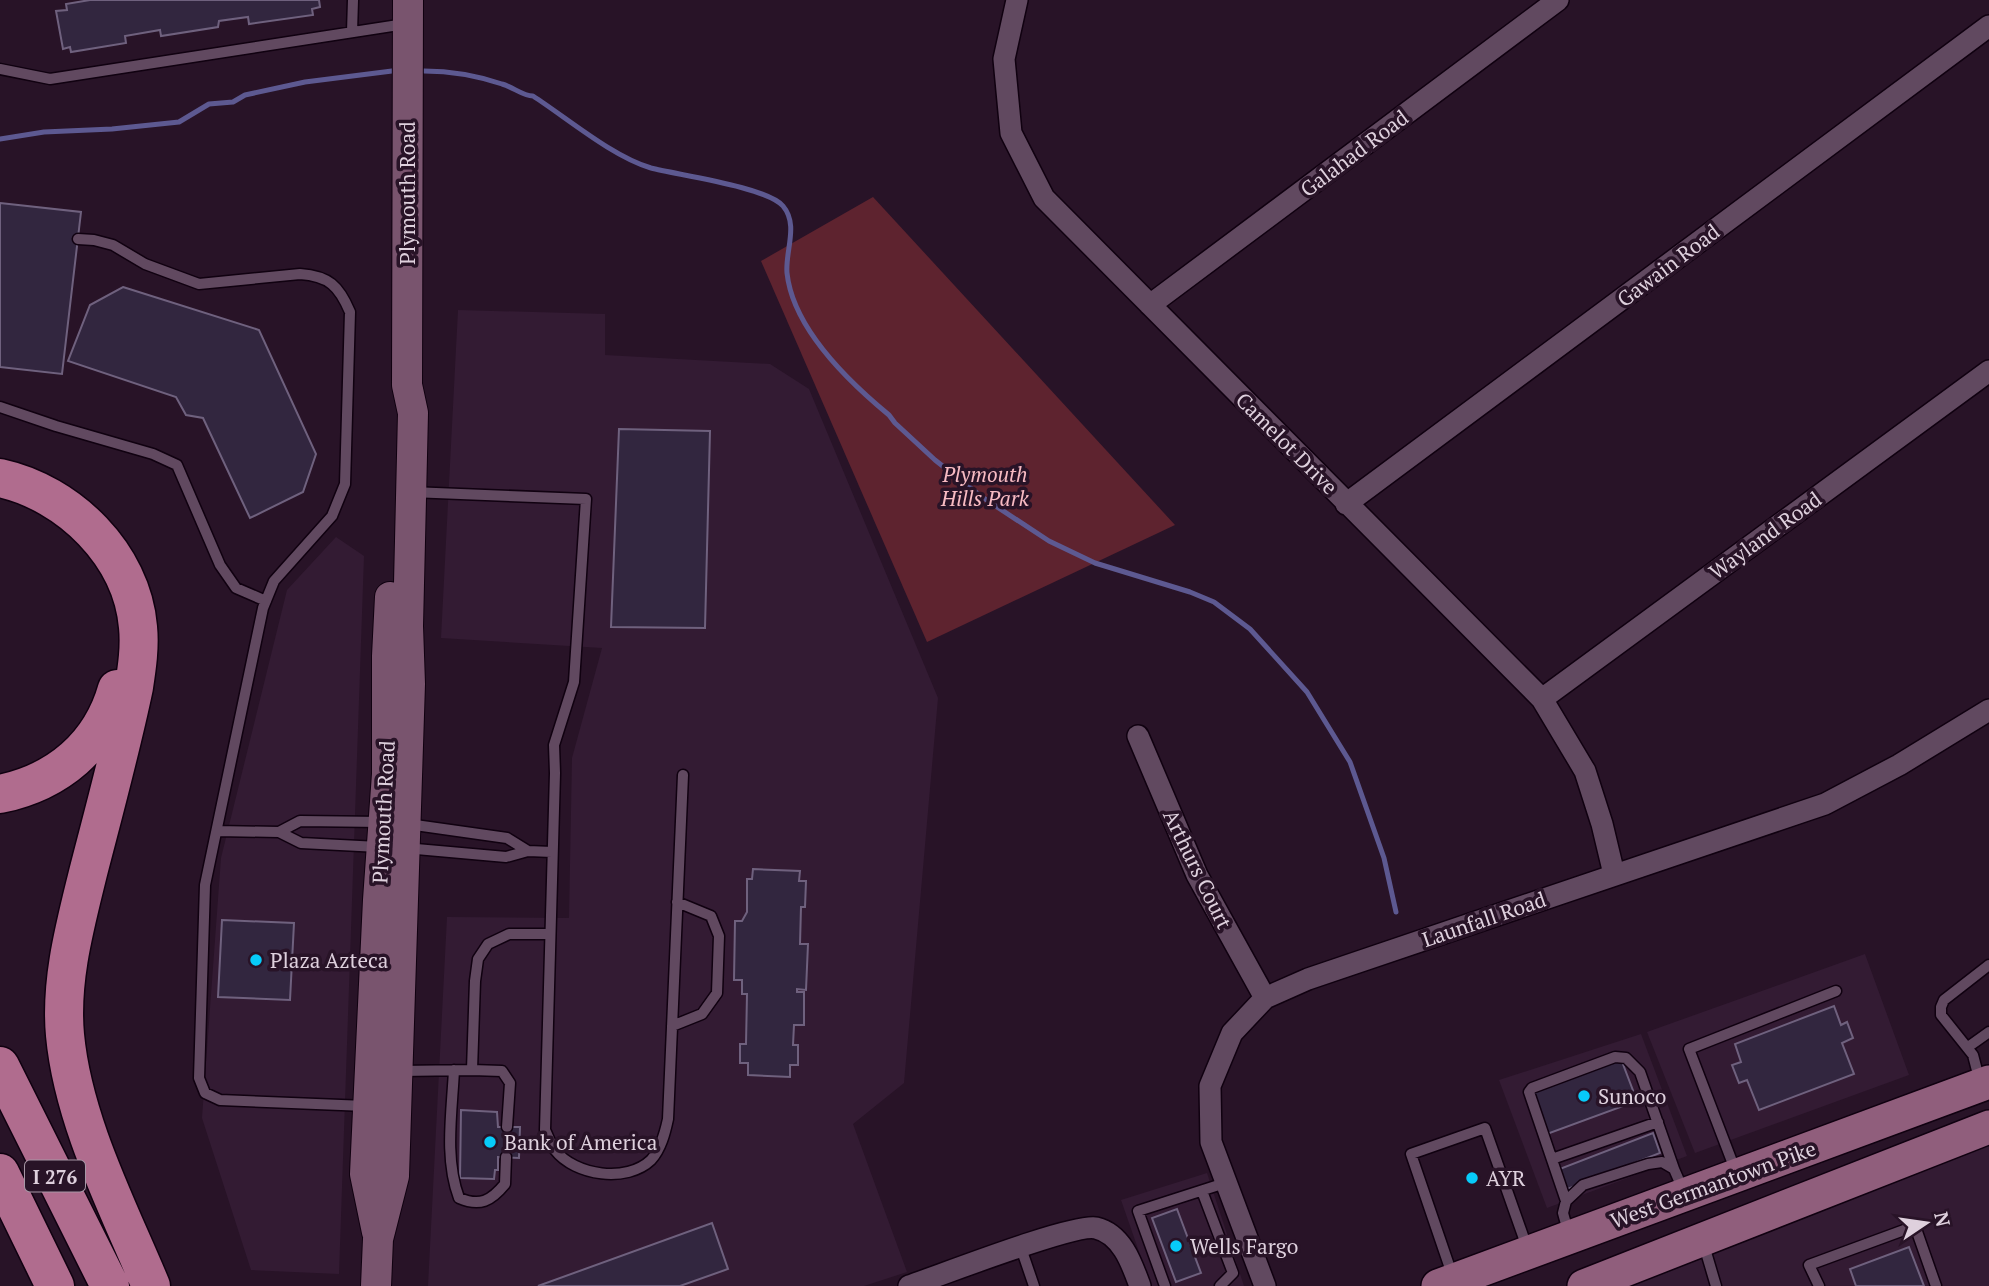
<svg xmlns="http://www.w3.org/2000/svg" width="1989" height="1286" font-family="'PT Serif',serif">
<rect width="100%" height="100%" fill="#281327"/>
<path fill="#331b33" d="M458 310 605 314V355L770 364 809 389 938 698 904 1083 853 1124 907 1272 864 1286H428L447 917 569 918 572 758 602 648 441 638Z
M336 537 364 556 339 1274 251 1270 202 1118 221 858 287 590Z
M1865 954 1909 1075 1695 1153 1647 1032Z
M1641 1034 1687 1156 1547 1208 1499 1080Z
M1989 1128V1286H1584Z
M1207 1173 1244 1286H1151L1121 1200Z"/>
<path fill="#5e232f" d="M873 197 1175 525 927 642 761 261Z"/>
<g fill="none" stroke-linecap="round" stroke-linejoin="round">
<path stroke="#5d5991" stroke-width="5" d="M424 71C450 71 478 76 502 84 513 87 523 96 533 96 567 118 613 157 651 168 678 175 767 187 783 206 799 225 785 251 787 273 793 329 849 382 889 415L895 423 935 460 982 497 1049 541 1095 563 1190 592 1214 602 1250 629 1307 692 1350 762 1384 858 1396 912
M0 139 44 132 112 129 179 122 209 104 233 102 245 95 305 82 392 71"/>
</g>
<path fill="#32263f" stroke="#6f617e" stroke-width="2" d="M90 0H319L320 7 312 9 313 15 249 24 248 17 219 21 218 27 161 36 160 30 125 36 126 43 71 52 70 47 63 49 56 11 67 10 66 4Z
M0 203 81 212 62 374 0 367Z
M123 287 259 330 316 454 303 492 250 518 203 418 186 415 176 397 68 361 90 305Z
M619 429 710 431 705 628 611 627Z
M753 869 800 871 799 881H806L805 907H801L800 944H808L806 990 797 989V992H804V1025H794L793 1045H798V1065H790V1077L748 1075V1063H740V1044H746L747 994H742V980H734L735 921H742L747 912V879H752Z
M222 920 294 923 290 1000 218 997Z
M1834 1006 1841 1025 1847 1022 1853 1038 1842 1043 1854 1074 1759 1110 1747 1080 1739 1083 1732 1065 1741 1062 1735 1044Z
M1621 1059 1637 1101 1547 1134 1532 1091Z
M461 1110 497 1112 498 1127H520L519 1158 498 1157V1170H495L494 1179 460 1178Z
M1653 1133 1660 1153 1565 1190 1557 1170Z
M1177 1209 1201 1273 1176 1282 1152 1218Z
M712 1223 728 1269 680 1286H538Z
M1909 1247 1924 1286H1856L1850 1269Z"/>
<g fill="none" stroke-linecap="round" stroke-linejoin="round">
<g stroke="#100110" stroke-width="13">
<path id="service" d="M352 32 353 0
M0 69 50 79 405 24
M78 239 94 240 113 245 145 264 199 284 300 274C329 276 339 286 350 312L345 484 332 516 274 581 263 608 205 885 199 1078 205 1093 220 1100 366 1106
M0 407 56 426 153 454 177 465 220 565 236 588 266 601
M411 492 586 499 574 682 554 745 555 773 545 1130C548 1136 551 1145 555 1150 575 1176 627 1183 651 1160 661 1149 665 1133 668 1119L683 775
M408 824 507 838 528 851
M217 831 279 832 301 843 379 847
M279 832 300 821 382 822
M405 848 506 857 528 851 552 852
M672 1026 702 1014 717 993 719 936 711 916 677 902
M1968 1047 1989 1032
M454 1070C452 1112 444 1158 459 1198 480 1207 491 1201 505 1184L506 1157
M472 1070 502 1071 510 1083 507 1127
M400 1071 472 1070 475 981 478 959 488 944 509 934H550
M1980 1082 1973 1055 1941 1015V1007L1944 1000 1989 965
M1552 1159 1658 1122
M1736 1172 1689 1049 1836 991
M1202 1191 1233 1273 1220 1286
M1566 1201 1529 1092 1532 1088 1615 1057 1626 1058 1640 1072 1674 1169
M1569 1235 1563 1213 1566 1201 1583 1185 1648 1164 1662 1162 1674 1169 1684 1192
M1703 1242 1716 1286
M1021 1248 1034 1286
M1453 1277 1411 1154 1485 1128 1528 1250
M1165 1286 1138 1211 1225 1183
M1819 1286 1809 1265 1915 1226 1936 1286"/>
</g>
<g stroke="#100110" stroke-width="24">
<path id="minor" d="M1017 0 1004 59 1011 133 1044 198 1542 699 1585 771 1602 824 1614 874
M1150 305 1558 0
M1346 504 1989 26
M1542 699 1989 371
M1138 736 1197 875 1265 998
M909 1286C939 1276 1074 1223 1096 1228 1122 1234 1132 1264 1140 1286
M1265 1286 1211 1142 1210 1086 1232 1033 1265 998 1308 979 1825 804 1899 765 1989 710"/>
</g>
<g stroke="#100110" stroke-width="32">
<path id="secondary" d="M377 1232 365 1174 378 900 387 774V656L390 597
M376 1286 378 1239 394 1176 410 684 408 626 413 413 407 385 408 0"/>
</g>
<g stroke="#100110" stroke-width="36">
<path id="primary" d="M1438 1286 1989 1082
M1584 1286 1989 1127"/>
</g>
<g stroke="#100110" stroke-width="41">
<path id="motorway" d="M0 478C69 493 132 555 138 627 140 647 137 667 134 687 121 749 104 811 88 873 75 926 60 980 65 1035 73 1121 118 1207 151 1286
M0 794C58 782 101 746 117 689
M0 1066 110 1286
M0 1173 55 1286"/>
</g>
<use href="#service" stroke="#614960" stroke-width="10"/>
<use href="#minor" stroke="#614960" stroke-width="21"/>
<use href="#secondary" stroke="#79546e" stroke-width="30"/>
<use href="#primary" stroke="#905e7c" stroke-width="33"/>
<use href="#motorway" stroke="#b06c8e" stroke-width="38"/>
</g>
<g fill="#07cbf9" stroke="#281327" stroke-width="2.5">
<circle cx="256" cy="960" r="7"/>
<circle cx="1584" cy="1096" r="7"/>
<circle cx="490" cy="1142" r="7"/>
<circle cx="1472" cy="1178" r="7"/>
<circle cx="1176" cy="1246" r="7"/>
</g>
<g text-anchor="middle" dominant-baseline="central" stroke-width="7" stroke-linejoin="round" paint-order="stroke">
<rect fill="#281327" stroke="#a797a6" stroke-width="2" x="25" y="1160.5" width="60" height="31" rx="5"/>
<g font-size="19" font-weight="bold" fill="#ded0dd">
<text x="55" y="1176">I 276</text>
</g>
<g font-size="21" fill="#ded0dd" stroke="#281327">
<text transform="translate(1354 153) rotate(-37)">Galahad Road</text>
<text transform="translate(407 193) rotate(-90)">Plymouth Road</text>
<text transform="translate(1668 265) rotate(-37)">Gawain Road</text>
<text transform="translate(1287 443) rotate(45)">Camelot Drive</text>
<text transform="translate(1765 535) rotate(-36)">Wayland Road</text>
<text transform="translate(383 812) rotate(-87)">Plymouth Road</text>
<text transform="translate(1198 869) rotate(64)">Arthurs Court</text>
<text transform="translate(1484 919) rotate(-19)">Launfall Road</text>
<text transform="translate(1713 1184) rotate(-20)">West Germantown Pike</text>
</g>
<g font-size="21" font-style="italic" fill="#f7bac2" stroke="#281327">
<text x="985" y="474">Plymouth<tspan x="985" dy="24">Hills Park</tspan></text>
</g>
<g font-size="21" fill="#ded0dd" stroke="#281327" text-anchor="start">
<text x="270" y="960">Plaza Azteca</text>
<text x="1598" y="1096">Sunoco</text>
<text x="504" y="1142">Bank of America</text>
<text x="1486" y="1178">AYR</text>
<text x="1190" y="1246">Wells Fargo</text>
</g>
</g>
<g transform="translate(1926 1223) rotate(77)" stroke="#281327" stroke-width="5" paint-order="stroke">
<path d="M0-5L12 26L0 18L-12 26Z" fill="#ded0dd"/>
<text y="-10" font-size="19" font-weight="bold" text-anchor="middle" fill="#ded0dd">N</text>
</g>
</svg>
